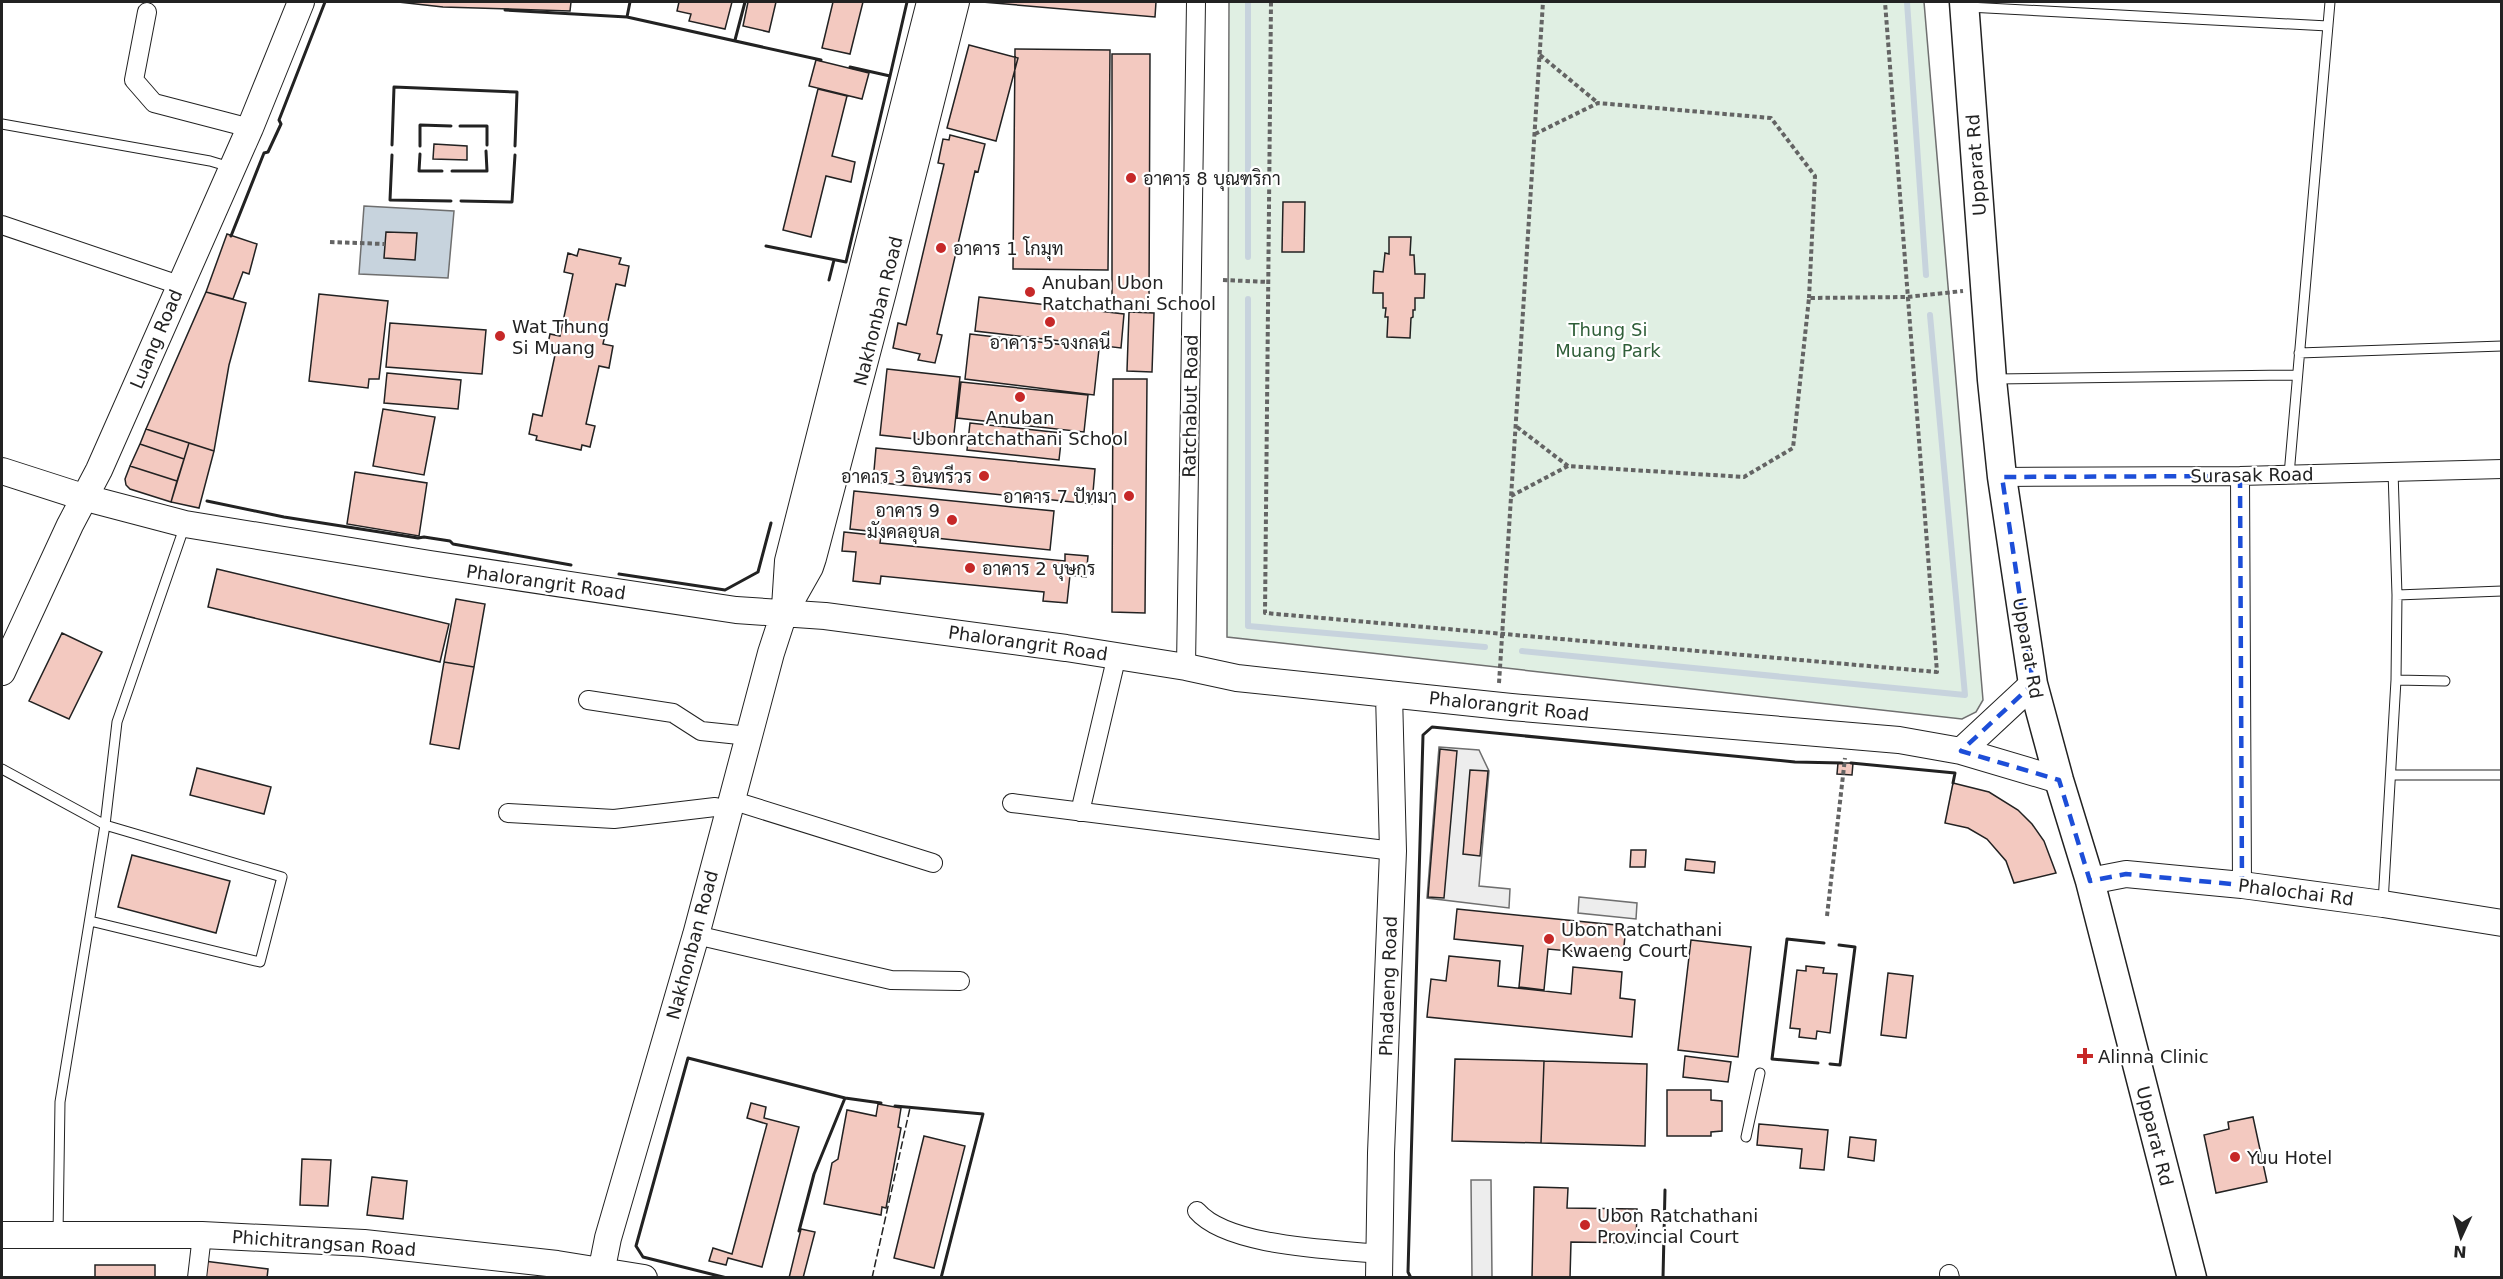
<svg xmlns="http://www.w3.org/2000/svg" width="2503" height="1279" font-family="'DejaVu Sans',Sarabun,sans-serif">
<rect width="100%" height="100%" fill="#fff"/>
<path fill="#e0efe3" stroke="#6f6f6f" stroke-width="1.5" d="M1229 2H1924L1983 700 1976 712 1962 719 1227 637Z"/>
<path fill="#ededed" stroke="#6f6f6f" stroke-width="1.5" d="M1439 747 1479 750 1489 771 1479 886 1510 889 1509 908 1427 898Z
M1579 897 1637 903 1636 919 1578 913Z
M1471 1180H1491L1492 1277H1472Z"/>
<path fill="#c7d3dd" stroke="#6f6f6f" stroke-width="1.5" d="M364 206 454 211 448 278 359 274Z"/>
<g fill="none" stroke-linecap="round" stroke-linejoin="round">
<path stroke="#c7d3dd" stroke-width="6" d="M1907 2 1926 275
M1248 257V2
M1248 299V626L1485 647
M1522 651 1965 695 1930 315"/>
</g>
<path fill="#f3c9c0" stroke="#222" stroke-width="1.5" d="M398 2H571L570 11 443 7Z
M679 2H732L725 29 689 21 691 14 677 11Z
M748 2H776L769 32 743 26Z
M833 2H863L850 54 822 48Z
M982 2H1156L1155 17Z
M969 45 1018 58 996 141 947 128Z
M1015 49 1110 50 1108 270 1013 269Z
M1112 54H1150L1149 303H1112Z
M816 60 869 73 862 99 809 86Z
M818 89 847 96 832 156 855 162 851 182 826 176 811 237 783 230Z
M950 135 985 144 978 172 975 171 937 334 942 335 935 363 918 360 920 354 893 348 898 323 906 325 944 164 938 163 943 139 949 140Z
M434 144 467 146V160L433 159Z
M1283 202H1305L1304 252H1282Z
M386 232 417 233 415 260 384 258Z
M227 234 257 244 249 274 243 272 233 299 206 292Z
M1389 237H1411L1410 255H1414L1415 274H1425L1424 298H1415V310H1413V317L1411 318 1410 338 1387 337 1388 317H1385L1386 308H1383V293H1373L1374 271 1383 272 1385 253 1389 254Z
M579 249 621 258 619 264 629 266 625 286 616 284 603 344 613 346 609 368 599 366 586 424 595 426 590 447 582 445 581 450 536 440 537 436 529 434 533 414 542 416 555 355 546 353 550 334 560 336 573 274 564 272 568 253 577 256Z
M206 292 246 303 229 365 214 451 146 429Z
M319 294 388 301 379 379H369L368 388 309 381Z
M979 297 1124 314 1121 348 975 331Z
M1129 312 1154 313 1152 372 1127 371Z
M390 323 486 330 482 374 386 367Z
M970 334 1099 349 1094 395 965 379Z
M887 369 960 377 953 443 880 435Z
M387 373 461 380 458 409 384 403Z
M1113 379H1147L1145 613 1112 612Z
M961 382 1088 395 1084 432 957 418Z
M383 409 435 417 424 475 373 466Z
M970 423 1062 433 1059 460 967 450Z
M146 429 189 443 184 459 140 444Z
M189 443 214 451 199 508 171 502Z
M140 444 184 459 177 481 130 466Z
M876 448 1095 469 1092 504 873 482Z
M130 466 177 481 171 502 130 489 126 485 125 479Z
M355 472 427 483 419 536 347 524Z
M854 491 1054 511 1050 550 850 529Z
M844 532 881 536 880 543 1065 561V554L1088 556 1086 577 1070 575 1067 603 1043 601 1044 592 881 576 880 584 853 581 856 552 842 551Z
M217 569 449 624 440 662 208 607Z
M456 599 485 604 474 667 444 662Z
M62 633 102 652 69 719 29 701Z
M444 662 474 667 459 749 430 744Z
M1440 749 1457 751 1444 898 1428 897Z
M1838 763H1853L1852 775 1837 774Z
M197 768 271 787 264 814 190 795Z
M1470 770 1488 771 1480 856 1463 854Z
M1953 783 1989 792 2018 810 2032 824 2044 841 2056 873 2014 883 2006 861 1987 839 1968 828 1945 823Z
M1631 850H1646L1645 867H1630Z
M132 855 230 881 216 933 118 907Z
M1686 859 1715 862 1714 873 1685 870Z
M1457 909 1626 926 1623 956 1548 949 1544 990 1519 987 1523 946 1454 939Z
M1691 940 1751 947 1738 1057 1678 1050Z
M1449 956 1500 961 1498 986 1571 994 1573 967 1622 972 1620 998 1635 1000 1632 1037 1427 1017 1431 979 1446 981Z
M1806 966 1824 968 1823 973 1837 974 1830 1033 1817 1031 1816 1039 1799 1037 1800 1029 1790 1028 1797 970 1806 971Z
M1888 973 1913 976 1906 1038 1881 1035Z
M1685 1056 1731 1062 1728 1082 1683 1077Z
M1455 1059 1544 1061 1541 1143 1452 1141Z
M1544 1061 1647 1064 1645 1146 1541 1143Z
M1667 1090H1711V1100L1722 1101V1131L1711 1132V1136H1667Z
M751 1103 766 1107 764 1118 799 1127 762 1267 728 1258 726 1265 709 1261 713 1248 732 1254 767 1124 747 1118Z
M878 1104 901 1108 898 1127 901 1128 886 1208 882 1207 881 1215 824 1204 832 1163 838 1159 847 1110 876 1116Z
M2253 1117 2267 1182 2216 1193 2204 1135 2229 1129 2228 1122Z
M1759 1124 1828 1130 1824 1170 1800 1168 1802 1149 1757 1145Z
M924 1136 965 1146 934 1268 894 1258Z
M1850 1137 1876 1140 1874 1161 1848 1157Z
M302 1159 331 1160 328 1206 300 1205Z
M372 1177 407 1181 403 1219 367 1215Z
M1534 1187 1568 1188 1567 1208 1637 1209 1636 1243 1571 1242 1570 1278H1532Z
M801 1229 815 1232 803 1278H789Z
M204 1261 268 1269 267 1278H202Z
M95 1265H155V1278H95Z"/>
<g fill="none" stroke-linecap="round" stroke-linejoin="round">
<g stroke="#222" stroke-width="11">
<path id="lane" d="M1968 7 2328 26
M2 124 210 161 230 167
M2299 353 2502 346
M1996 379 2297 375
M2289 475 2330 2
M2397 595 2502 591
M2396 680 2445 681
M2 769 105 825 117 722 185 525
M2392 775H2502
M2383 903 2396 680 2397 595 2393 471
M1746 1137 1760 1073
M58 1234 60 1102 105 825 282 877 260 962 90 921"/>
</g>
<g stroke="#222" stroke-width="20">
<path id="street" d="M147 12 134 80 154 103 250 128
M2 225 179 285
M2240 476 2242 885
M2002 477 2240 476 2502 469
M1186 667 1196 2
M588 700 673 713 701 731 749 736
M731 800 933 863
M1012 803 1393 851
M1080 812 1117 655
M508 813 614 819 715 807 728 810
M696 935 891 980 960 981
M1197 1211C1228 1247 1333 1249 1380 1254
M1949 1274 1950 1278
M197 1278 202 1235"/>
</g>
<g stroke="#222" stroke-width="28">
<path id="secondary" d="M2 471 86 498 185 524 430 564 736 610 825 616 1066 648 1186 667 1237 678 1511 707 1899 740 1961 751 2059 780
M785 607 788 561 930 2
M2 672 70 525 99 470 250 128 301 2
M1961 751 2033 684
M2090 881 2126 874 2242 885 2383 904 2502 923
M2 1235H202L364 1243 557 1264 644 1278
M600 1278 608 1238 696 935 771 653 784 613 810 567 813 558 883 292 956 2
M1379 1278 1381 1153 1393 851 1389 694"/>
</g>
<g stroke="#222" stroke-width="31">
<path id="primary" d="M1964 2 1992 380 2002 477 2033 684 2059 780 2090 881 2192 1278"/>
</g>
<path stroke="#646464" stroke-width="4" stroke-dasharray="4.5 3" stroke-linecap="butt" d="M1271 2 1265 613 1937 672 1885 2
M1540 55 1598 103
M1535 134 1598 103 1771 118 1815 176 1809 298
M330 242 385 244
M1223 280 1268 282
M1517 427 1568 466
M1511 496 1568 466 1744 477 1793 448 1809 298 1907 297 1963 291
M1499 683 1543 2
M1827 916 1845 758"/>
<use href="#lane" stroke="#fff" stroke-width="9"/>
<use href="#street" stroke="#fff" stroke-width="18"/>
<use href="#secondary" stroke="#fff" stroke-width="26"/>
<use href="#primary" stroke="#fff" stroke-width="28"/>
<path stroke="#222" stroke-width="1.5" stroke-dasharray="8 3" stroke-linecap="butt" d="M872 1278 910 1108"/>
<path stroke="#222" stroke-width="3" d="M505 10 627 17 630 2
M627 17 821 60
M735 40 745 2
M850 67 890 76 907 2
M460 126H487V145
M392 145 394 87 517 92 515 146
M420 146V125L451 126
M420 154 419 171H442
M392 155 390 200 451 201
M452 171H487L486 151
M461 201 512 202 515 155
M231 236 264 153 268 152 281 124 279 120 325 2
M766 246 846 262 890 76
M829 280 834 260
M207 501 284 517 418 538 424 537 450 541 453 544 571 565
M619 574 725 590 758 572 771 523
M1851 763 1955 773 1953 783
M1818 1063 1772 1059 1787 939 1824 943
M1830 1064 1840 1065 1855 947 1839 945
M845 1098 881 1103
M895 1106 983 1114 941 1278
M727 1278 643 1257 636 1246 688 1058 845 1098 814 1174 799 1231
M1411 1278 1408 1272 1423 735 1432 727 1795 762 1842 763
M1663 1278 1665 1190"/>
</g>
<path fill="none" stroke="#1d4ed8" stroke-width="4.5" stroke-dasharray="12 8" stroke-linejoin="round" d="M2240 476 2242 885 2126 874 2090 881 2059 780 1961 751 2033 684 2002 477Z"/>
<g fill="#c62828" stroke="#fff" stroke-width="2">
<circle cx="1131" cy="178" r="6"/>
<circle cx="941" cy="248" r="6"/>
<circle cx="1030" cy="292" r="6"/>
<circle cx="1050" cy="322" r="6"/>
<circle cx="500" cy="336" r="6"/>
<circle cx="1020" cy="397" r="6"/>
<circle cx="984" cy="476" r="6"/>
<circle cx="1129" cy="496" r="6"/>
<circle cx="952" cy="520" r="6"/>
<circle cx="970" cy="568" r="6"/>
<circle cx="1549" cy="939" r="6"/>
<path d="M2082 1047h6v6h6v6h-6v6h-6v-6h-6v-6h6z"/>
<circle cx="2235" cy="1157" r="6"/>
<circle cx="1585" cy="1225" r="6"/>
</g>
<g text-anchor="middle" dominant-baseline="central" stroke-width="4.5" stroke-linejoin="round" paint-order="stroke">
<g font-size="18" fill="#222" stroke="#fff">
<text transform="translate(1976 165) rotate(-94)">Upparat Rd</text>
<text transform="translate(878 311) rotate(-76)">Nakhonban Road</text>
<text transform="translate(156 339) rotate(-67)">Luang Road</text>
<text transform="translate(1190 406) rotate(-89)">Ratchabut Road</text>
<text transform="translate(2252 475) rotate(-1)">Surasak Road</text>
<text transform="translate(546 582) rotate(8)">Phalorangrit Road</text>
<text transform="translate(1028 643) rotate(8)">Phalorangrit Road</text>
<text transform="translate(2028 648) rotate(80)">Upparat Rd</text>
<text transform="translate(1509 706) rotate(6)">Phalorangrit Road</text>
<text transform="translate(2296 892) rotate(7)">Phalochai Rd</text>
<text transform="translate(692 945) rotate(-75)">Nakhonban Road</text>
<text transform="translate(1388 986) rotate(-88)">Phadaeng Road</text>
<text transform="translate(2155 1136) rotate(76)">Upparat Rd</text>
<text transform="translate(324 1243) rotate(4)">Phichitrangsan Road</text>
</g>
<g font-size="18" fill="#222" stroke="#fff" text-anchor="start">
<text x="1143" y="178">อาคาร 8 บุณฑริกา</text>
<text x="953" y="248">อาคาร 1 โกมุท</text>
<text x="1042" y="282">Anuban Ubon<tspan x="1042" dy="21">Ratchathani School</tspan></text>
<text x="512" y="326">Wat Thung<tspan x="512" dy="21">Si Muang</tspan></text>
<text x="1050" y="342" text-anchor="middle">อาคาร 5 จงกลนี</text>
<text x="1020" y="417" text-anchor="middle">Anuban<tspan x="1020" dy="21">Ubonratchathani School</tspan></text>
<text x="972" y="476" text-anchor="end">อาคาร 3 อินทรีวร</text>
<text x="1117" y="496" text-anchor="end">อาคาร 7 ปัทมา</text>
<text x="940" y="510" text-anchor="end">อาคาร 9<tspan x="940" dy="21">มังคลอุบล</tspan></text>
<text x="982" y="568">อาคาร 2 บุษกร</text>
<text x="1561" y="929">Ubon Ratchathani<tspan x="1561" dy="21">Kwaeng Court</tspan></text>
<text x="2098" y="1056">Alinna Clinic</text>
<text x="2247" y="1157">Yuu Hotel</text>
<text x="1597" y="1215">Ubon Ratchathani<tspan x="1597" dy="21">Provincial Court</tspan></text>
</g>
<g font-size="18" fill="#2f5e38" stroke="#fff">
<text x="1608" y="329">Thung Si<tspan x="1608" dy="21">Muang Park</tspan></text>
</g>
</g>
<rect width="2503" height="1279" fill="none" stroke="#222222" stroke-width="6"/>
<g transform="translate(2461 1237) rotate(184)" stroke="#ffffff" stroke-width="4.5" paint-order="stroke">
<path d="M0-4.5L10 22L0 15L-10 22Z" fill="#222222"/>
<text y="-9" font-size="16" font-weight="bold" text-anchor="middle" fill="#222222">N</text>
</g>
</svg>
